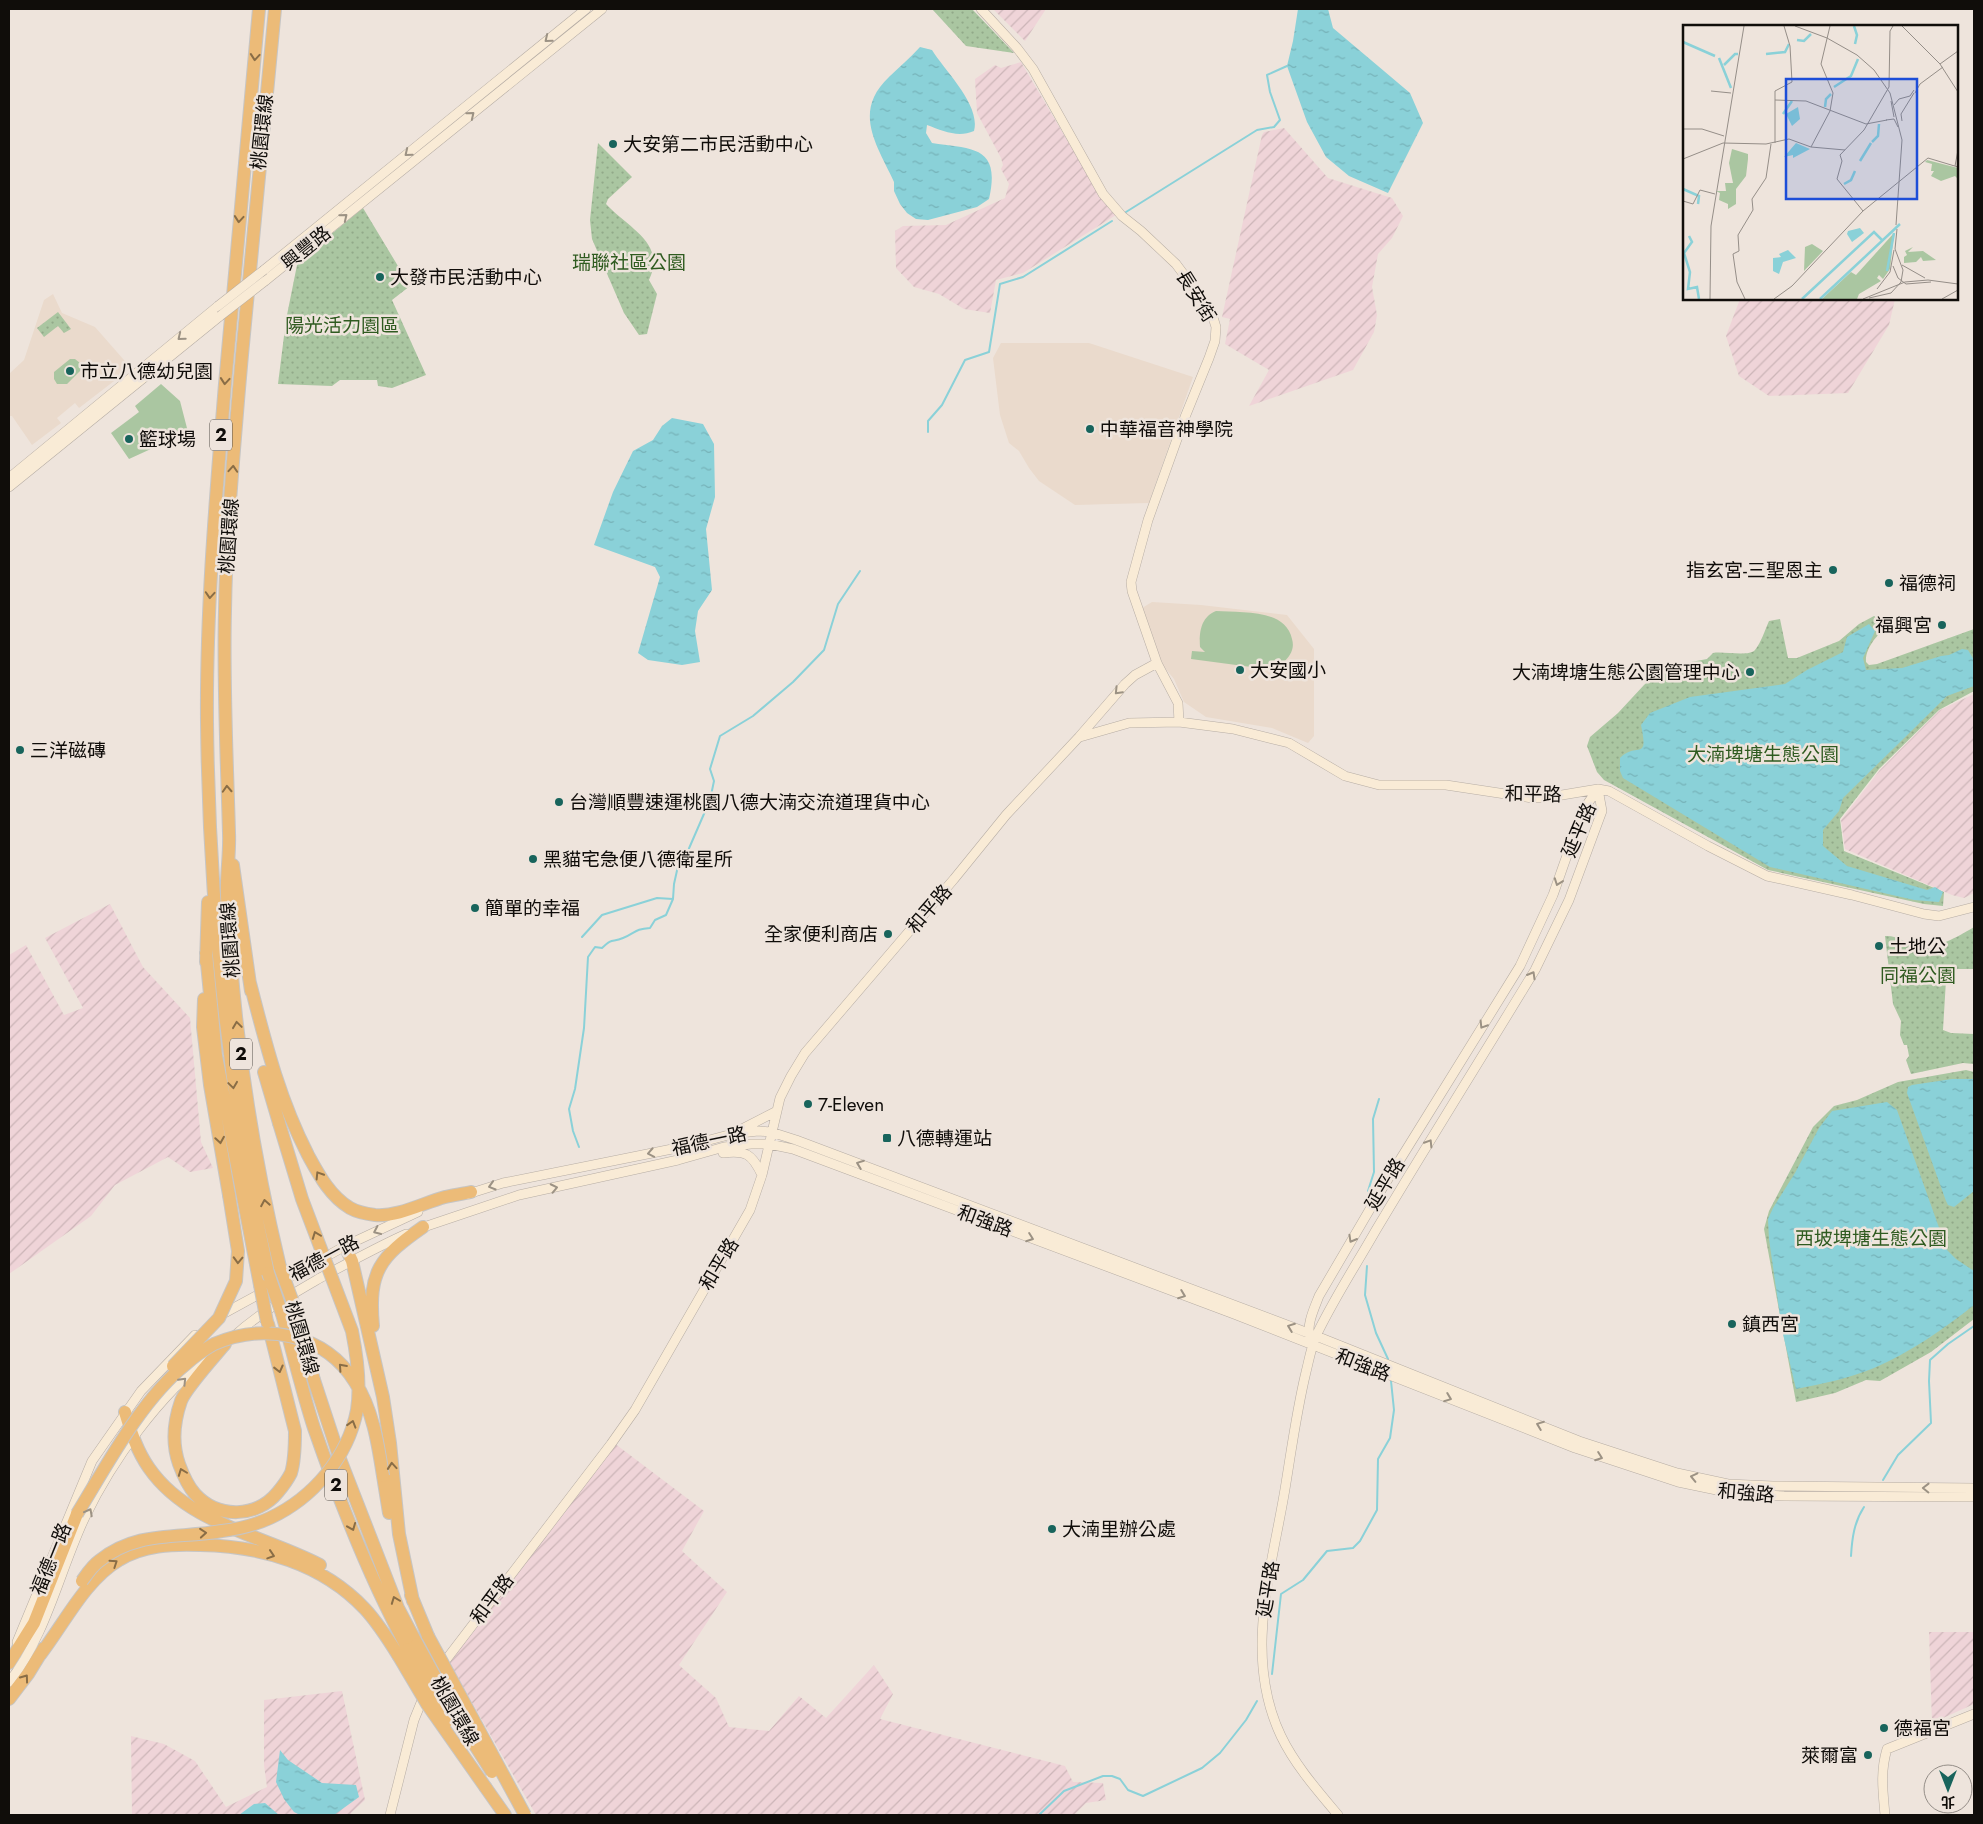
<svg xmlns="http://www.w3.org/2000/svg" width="1983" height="1824" font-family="Jost,'Noto Sans TC',sans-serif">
<defs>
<pattern id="industrial-furrows" width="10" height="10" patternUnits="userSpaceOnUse" patternTransform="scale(1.25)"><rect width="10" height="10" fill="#efd4d8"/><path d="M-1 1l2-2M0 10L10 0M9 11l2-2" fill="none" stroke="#ccb5b8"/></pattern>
<pattern id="grass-dots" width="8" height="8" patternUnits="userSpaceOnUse" patternTransform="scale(1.25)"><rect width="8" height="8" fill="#aac6a1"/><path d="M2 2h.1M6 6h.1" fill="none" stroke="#91a989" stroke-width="1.8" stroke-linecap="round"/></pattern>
<pattern id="water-ripples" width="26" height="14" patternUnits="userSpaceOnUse" patternTransform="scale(1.25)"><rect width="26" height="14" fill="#8ad1d8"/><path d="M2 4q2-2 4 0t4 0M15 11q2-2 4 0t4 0" fill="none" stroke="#76b2b8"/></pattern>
</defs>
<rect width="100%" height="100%" fill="#eee4dc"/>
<path fill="#eadacc" d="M53 294 62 313 95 327 131 368 79 408 75 403 57 418 61 423 32 445 12 416H9V374L24 360 44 300Z
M1001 343H1089L1193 377 1149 503 1075 505 1039 481 1029 468 1019 451 1009 443 1000 415 993 358Z
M1152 602 1201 605 1287 615 1314 649V736L1308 743 1272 728 1206 717 1184 702 1174 679 1160 662 1142 608Z"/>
<path fill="url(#industrial-furrows)" d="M993 9H1046L1025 41Z
M1021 62 1103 201 1116 215 1023 273 996 280 990 313 964 309 939 294 914 287 896 268 895 231 903 226 946 225 1005 198 1009 184 1001 169 1003 165 1001 158 977 113 975 79 995 65 1001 68Z
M1284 128 1328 178 1392 198 1403 216 1392 238 1378 254 1372 287 1377 315 1374 332 1353 370 1249 406 1269 370 1225 344 1230 319 1222 317 1262 135 1264 132Z
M1740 299H1895L1889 325 1848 393 1769 396 1739 376 1726 336Z
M1974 694V893L1964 898 1952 895 1845 849 1841 820 1880 770 1940 710Z
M110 904 143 967 190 1018 201 1142 213 1168 190 1172 168 1157 115 1185 91 1216 9 1274V955L26 945 64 1015 83 1008 45 938Z
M614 1443 704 1511 682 1551 727 1592 679 1665 716 1698 729 1727 769 1731 799 1696 826 1718 874 1665 893 1694 880 1719 1065 1766 1073 1782 1103 1783 1106 1800 1086 1803 1074 1815H536L449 1662Z
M1929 1632H1974V1704L1932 1723Z
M342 1691 365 1800 351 1813V1815L132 1814 131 1736 164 1744 195 1761 226 1807 267 1787 264 1765V1700Z"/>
<path fill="url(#grass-dots)" d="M932 9H972L1014 53 966 46Z
M598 143 632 177 608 199 606 204C628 228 667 243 649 280L657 294 647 334 639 335 624 313 592 239 590 220Z
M363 208 410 286 392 300 426 375 392 388 378 386 377 380H340L332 386 278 384 286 320 297 265 312 250Z
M58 312 71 329 64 333 58 326 44 337 37 328Z
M1874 616 1883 619 1890 624C1879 633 1865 647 1866 662L1869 665 1877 664 1974 629V691L1939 710 1879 769 1840 819 1844 851 1944 892 1943 906 1924 904 1768 870 1604 780 1597 772 1587 746 1590 737 1618 713 1644 685 1653 677 1675 665 1707 659 1713 653C1723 651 1749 657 1755 650 1761 643 1765 630 1769 621L1780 619 1788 658H1797L1839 641 1859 624Z
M1974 927V969H1958L1949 970 1946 980 1943 1030 1951 1033 1974 1034V1064L1963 1063 1911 1074 1906 1060 1909 1056 1907 1045H1904L1900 1035 1901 1021 1893 1004 1885 936C1897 935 1907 944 1919 947 1935 950 1961 935 1974 927Z
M1966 1070 1974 1072V1319L1931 1352 1880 1381 1866 1380 1835 1393 1796 1402 1764 1229 1769 1211 1813 1127 1834 1106 1857 1100 1898 1082Z"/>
<path fill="#aac6a1" d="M70 359H75L80 363 81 370 67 384H57L54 379V372Z
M161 384 180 401 188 432 129 459 111 433 139 412 135 406Z
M1216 611C1240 613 1285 608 1292 639 1295 649 1290 656 1283 663L1304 666 1303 674 1191 659 1192 651 1205 652 1200 647C1199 632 1201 617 1216 611Z"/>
<path fill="url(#water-ripples)" d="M1298 9H1328L1333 28 1410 93 1423 123 1388 193 1349 176 1326 157 1307 122 1287 66 1293 41Z
M920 47 932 50C945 71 981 105 974 131 958 138 943 131 927 125L926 133 932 143C973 149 1001 146 989 199L977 207 928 220 916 219 907 213 900 204 894 191V182C877 145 852 112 889 77 899 67 910 58 920 47Z
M672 418 703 424 714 444 715 497 706 529 712 590 698 611 695 631 700 662 682 665 648 660 638 653 660 577 655 567 594 545 613 492 633 451 653 440 662 426Z
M1869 624 1875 631 1863 658 1866 670 1902 668 1941 656 1949 655 1962 649 1968 650 1974 660V686L1947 696 1843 798 1839 811 1823 830V846L1847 866 1927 890 1935 887 1943 892 1939 902 1914 900 1770 867 1623 778 1620 771V758C1637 741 1649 763 1641 725L1650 713 1690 697 1785 684 1807 670 1843 652 1847 637Z
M1952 1079H1974V1191L1954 1207 1948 1205 1946 1201 1907 1093 1908 1087 1912 1085Z
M1887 1102 1897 1110 1947 1250 1956 1259 1974 1271V1305C1944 1329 1909 1353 1874 1368 1850 1378 1822 1384 1796 1389L1782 1330 1769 1239 1768 1219 1773 1208 1795 1173 1819 1128 1832 1111Z
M280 1750 288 1760 322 1783 356 1785 359 1797 334 1815H300L294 1812 284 1799 276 1782Z
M265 1803 279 1815H239L254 1804Z"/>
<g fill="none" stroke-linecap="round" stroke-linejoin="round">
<path stroke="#8ad1d8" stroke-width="2" d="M1126 212 1257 130 1274 127 1280 120 1270 92 1267 75 1287 66
M928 432V421L942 405 965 360 989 352 1000 284 1023 277 1112 221
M687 853 710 800 714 781 710 769 720 736 753 716 793 682 824 650 838 604 860 571
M582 937 602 915 657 898 673 899
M579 1147 573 1131 569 1109 575 1089 584 1028 588 957 595 947 602 948C613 937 612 943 623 938 636 933 634 929 650 928L655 920 666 915 673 899 674 884 678 866
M1368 1191 1374 1172 1373 1119 1379 1099
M1367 1266 1365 1295 1376 1333 1388 1359
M1883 1480 1898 1455 1931 1423 1929 1381 1930 1360 1948 1344 1974 1326
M1851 1556C1852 1539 1854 1522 1864 1507
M1272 1674 1281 1594 1303 1580 1327 1551 1353 1548 1360 1541 1377 1510 1378 1459 1390 1438 1394 1410 1391 1381
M1039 1815 1064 1791 1103 1776H1112L1120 1779 1128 1790 1143 1796 1202 1768 1220 1753 1246 1720 1257 1701"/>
<g stroke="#b6ada5" stroke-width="10">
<path id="secondary" d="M981 9 1017 48 1033 69 1103 194 1122 216 1141 231 1176 264 1211 311 1216 327 1215 341 1209 358 1185 417 1148 520 1131 582 1132 591 1157 663 1178 703 1179 722
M264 270 586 9
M265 281 602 9
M9 478 218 306
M9 487 220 316
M1080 737 1129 723 1179 722 1233 729 1289 743 1345 776 1379 785H1446L1532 798 1550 797 1598 789 1609 791 1708 846 1767 876 1852 895 1924 914 1939 916 1974 907
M738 1131 775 1112
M723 1153C746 1150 752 1154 762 1175
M468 1194 503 1183 687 1146 732 1134 758 1131 771 1132 796 1140 1316 1336 1579 1441 1677 1473 1728 1484 1773 1486 1974 1488
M418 1229 519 1195 678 1160 724 1147 751 1144H769L793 1149 1234 1314 1575 1448 1678 1482 1731 1493 1784 1496 1974 1497
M281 1282 345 1246 418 1212
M219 1316 265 1291
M233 1337C259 1313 289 1296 320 1278 348 1263 377 1247 406 1234
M1310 1339C1306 1325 1314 1309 1319 1296L1380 1192 1520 966 1553 895 1583 810 1598 789
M17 1642 92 1461 141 1391 195 1335
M433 1680 442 1665 611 1444 635 1410 750 1210 762 1175 780 1098 791 1076 805 1053 954 879 1006 815 1079 737 1125 684 1135 675 1157 663
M9 1682C47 1634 59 1572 85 1517 113 1459 159 1396 210 1356
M390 1815 414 1720 425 1693
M1338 1815C1317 1790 1295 1765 1281 1736 1242 1654 1273 1566 1286 1483 1292 1446 1297 1409 1306 1372 1309 1360 1311 1348 1316 1336 1333 1300 1356 1265 1376 1230 1428 1143 1482 1057 1535 970L1569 900 1602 811 1598 789
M1885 1815C1883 1792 1880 1772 1887 1749L1974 1714"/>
</g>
<g stroke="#c6c5c4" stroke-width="14">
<path id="highway" d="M259 9C247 134 236 259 225 384 216 496 206 609 207 722 209 907 228 1091 268 1273
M275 9C262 135 250 262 239 389 233 462 226 537 225 611 223 685 227 759 229 833 230 854 226 875 227 896 232 1021 251 1146 280 1267
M233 865 251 991
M206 953 216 1056 260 1285
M206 962 208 902
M250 983C266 1045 279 1098 308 1155 319 1175 330 1196 350 1208 357 1212 367 1214 375 1215 398 1217 423 1203 445 1197 453 1195 462 1194 471 1192
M204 999 203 1027 210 1085 229 1195
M264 1072 279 1123
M345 1246 352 1261 383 1397 390 1443 399 1534 413 1601
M295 1308 314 1380 340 1459 398 1608 417 1644
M282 1314C293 1352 302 1391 314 1428 340 1503 370 1580 408 1649
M373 1326C368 1271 380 1257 423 1227
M225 1344C215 1356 186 1388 181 1401 174 1421 172 1444 179 1464 183 1475 187 1485 195 1494 218 1519 257 1518 278 1492 283 1486 288 1479 291 1473 295 1460 295 1445 295 1431L268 1324
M125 1412C131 1432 137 1451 149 1468 188 1524 262 1535 320 1565
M383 1476 389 1513
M411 1595 428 1636
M40 1655C64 1624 85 1580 119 1560 143 1545 172 1544 200 1545 260 1546 322 1563 365 1609 378 1623 388 1639 398 1655
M9 1663 34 1623 77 1514
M9 1699 28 1674 44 1648
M486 1788 505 1815"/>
</g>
<use href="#secondary" stroke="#f9ebd6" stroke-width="9"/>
<use href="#highway" stroke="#ecbb78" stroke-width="12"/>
<g stroke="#b6ada5" stroke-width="10" stroke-linecap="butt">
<path id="secondary-bridge" d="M218 306 264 270
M220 316 265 281"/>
</g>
<g stroke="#c6c5c4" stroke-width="14" stroke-linecap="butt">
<path id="highway-bridge" d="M280 1267 295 1308
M268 1273 282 1314
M260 1285 267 1322
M173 1366 219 1318 236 1281 238 1251 229 1195
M77 1514C107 1465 141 1400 186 1364 194 1357 205 1349 214 1344 265 1322 325 1334 355 1382 373 1410 378 1444 383 1476
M82 1581C87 1574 92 1566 99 1561 137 1530 179 1539 222 1531 238 1529 255 1525 270 1518 313 1498 348 1457 357 1410 361 1384 357 1356 352 1331L302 1199 279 1123
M428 1636 525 1815
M417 1644 457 1717 492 1772
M408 1649 447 1721
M398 1655 427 1704 486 1788"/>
</g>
<use href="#secondary-bridge" stroke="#f9ebd6" stroke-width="9"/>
<use href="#highway-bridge" stroke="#ecbb78" stroke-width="12"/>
</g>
<defs><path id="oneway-chevron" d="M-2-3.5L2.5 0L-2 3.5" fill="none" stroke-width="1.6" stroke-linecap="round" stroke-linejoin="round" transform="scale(1.25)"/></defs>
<g stroke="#9c9284">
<use href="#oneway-chevron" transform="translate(548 39) rotate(141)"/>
<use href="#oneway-chevron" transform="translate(471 115) rotate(-39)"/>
<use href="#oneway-chevron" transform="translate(408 153) rotate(141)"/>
<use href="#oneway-chevron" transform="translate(344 217) rotate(-39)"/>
<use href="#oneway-chevron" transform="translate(181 337) rotate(141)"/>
<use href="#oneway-chevron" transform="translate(1118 691) rotate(134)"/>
<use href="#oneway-chevron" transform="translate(1558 882) rotate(110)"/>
<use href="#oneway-chevron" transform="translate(1532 975) rotate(-60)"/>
<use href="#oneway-chevron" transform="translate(1483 1025) rotate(122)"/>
<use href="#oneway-chevron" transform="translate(1429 1143) rotate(-58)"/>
<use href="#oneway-chevron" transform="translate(651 1153) rotate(169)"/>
<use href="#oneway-chevron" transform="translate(860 1164) rotate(-159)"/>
<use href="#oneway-chevron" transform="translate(492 1186) rotate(163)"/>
<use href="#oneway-chevron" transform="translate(554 1188) rotate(-12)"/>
<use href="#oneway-chevron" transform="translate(377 1231) rotate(155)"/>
<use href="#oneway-chevron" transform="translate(1030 1238) rotate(20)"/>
<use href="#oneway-chevron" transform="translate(1352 1239) rotate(120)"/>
<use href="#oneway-chevron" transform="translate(1182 1295) rotate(21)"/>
<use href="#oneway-chevron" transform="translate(1291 1327) rotate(-159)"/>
<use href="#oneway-chevron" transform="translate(183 1381) rotate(-46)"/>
<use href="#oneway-chevron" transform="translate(1448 1398) rotate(21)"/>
<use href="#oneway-chevron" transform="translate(1540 1425) rotate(-159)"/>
<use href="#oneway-chevron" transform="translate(1599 1457) rotate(20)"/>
<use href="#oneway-chevron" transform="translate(1694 1477) rotate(-167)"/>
<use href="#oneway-chevron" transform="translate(1926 1488) rotate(-179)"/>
<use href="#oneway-chevron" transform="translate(89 1512) rotate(-62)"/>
</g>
<g stroke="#896d46">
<use href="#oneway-chevron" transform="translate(255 57) rotate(95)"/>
<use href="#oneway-chevron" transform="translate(239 219) rotate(95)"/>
<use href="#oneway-chevron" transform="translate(225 381) rotate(95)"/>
<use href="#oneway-chevron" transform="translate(233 469) rotate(-86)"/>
<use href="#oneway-chevron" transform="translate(210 595) rotate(94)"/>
<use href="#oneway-chevron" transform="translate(227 789) rotate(-93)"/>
<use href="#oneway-chevron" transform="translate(237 1025) rotate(-98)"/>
<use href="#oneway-chevron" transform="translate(233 1085) rotate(82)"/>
<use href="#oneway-chevron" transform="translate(220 1140) rotate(81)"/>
<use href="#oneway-chevron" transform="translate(319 1175) rotate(-122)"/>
<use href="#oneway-chevron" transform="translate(265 1203) rotate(-100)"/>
<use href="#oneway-chevron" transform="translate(316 1235) rotate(-111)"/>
<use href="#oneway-chevron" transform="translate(238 1260) rotate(92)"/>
<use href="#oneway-chevron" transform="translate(342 1367) rotate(-132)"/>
<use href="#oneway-chevron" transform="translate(279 1369) rotate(76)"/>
<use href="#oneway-chevron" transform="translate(352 1424) rotate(-73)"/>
<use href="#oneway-chevron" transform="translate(392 1466) rotate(-95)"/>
<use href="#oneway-chevron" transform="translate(182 1472) rotate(-111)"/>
<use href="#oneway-chevron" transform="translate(352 1527) rotate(68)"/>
<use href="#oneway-chevron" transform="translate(203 1533) rotate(-5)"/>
<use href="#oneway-chevron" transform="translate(271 1555) rotate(18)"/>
<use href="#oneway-chevron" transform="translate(114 1563) rotate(-34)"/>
<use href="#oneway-chevron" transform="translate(395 1600) rotate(-111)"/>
<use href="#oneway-chevron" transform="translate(25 1678) rotate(-54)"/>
</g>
<g fill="#18645c" stroke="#eee4dc" stroke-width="2">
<circle cx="613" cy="144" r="5"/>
<circle cx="380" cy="277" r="5"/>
<circle cx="70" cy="371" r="5"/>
<circle cx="1090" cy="429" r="5"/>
<circle cx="129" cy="439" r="5"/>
<circle cx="1833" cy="570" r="5"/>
<circle cx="1889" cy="583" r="5"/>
<circle cx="1942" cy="625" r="5"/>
<circle cx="1240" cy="670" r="5"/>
<circle cx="1750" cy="672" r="5"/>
<circle cx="20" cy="750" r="5"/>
<circle cx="559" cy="802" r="5"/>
<circle cx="533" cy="859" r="5"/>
<circle cx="475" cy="908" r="5"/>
<circle cx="888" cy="934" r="5"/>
<circle cx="1879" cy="946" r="5"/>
<circle cx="808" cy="1104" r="5"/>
<rect x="882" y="1133" width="10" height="10" rx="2.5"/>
<circle cx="1732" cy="1324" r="5"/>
<circle cx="1052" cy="1529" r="5"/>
<circle cx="1884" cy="1728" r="5"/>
<circle cx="1868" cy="1755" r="5"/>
</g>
<g text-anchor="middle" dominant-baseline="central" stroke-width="5" stroke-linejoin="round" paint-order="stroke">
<g fill="#eee4dc" stroke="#534e49" stroke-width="1">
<rect x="210" y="419.5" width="22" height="31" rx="4"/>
<rect x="230" y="1038.5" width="22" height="31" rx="4"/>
<rect x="325" y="1469.5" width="22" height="31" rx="4"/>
</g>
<g font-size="18" font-weight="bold" fill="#100d0a">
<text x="221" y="435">2</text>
<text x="241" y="1054">2</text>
<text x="336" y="1485">2</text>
</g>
<g font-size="19" fill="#100d0a" stroke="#eee4dc">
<text transform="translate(262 132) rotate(-84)">桃園環線</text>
<text transform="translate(306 248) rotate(-39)">興豐路</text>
<text transform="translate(1196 296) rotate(58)">長安街</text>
<text transform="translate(229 536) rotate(-86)">桃園環線</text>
<text transform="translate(1533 794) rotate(1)">和平路</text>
<text transform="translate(1579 830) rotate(-67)">延平路</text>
<text transform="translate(929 909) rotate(-49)">和平路</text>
<text transform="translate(230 940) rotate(-94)">桃園環線</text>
<text transform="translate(709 1141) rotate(-12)">福德一路</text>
<text transform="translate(1385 1184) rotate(-59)">延平路</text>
<text transform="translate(985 1221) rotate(20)">和強路</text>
<text transform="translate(324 1258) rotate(-28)">福德一路</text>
<text transform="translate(719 1264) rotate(-59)">和平路</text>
<text transform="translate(302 1338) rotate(74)">桃園環線</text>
<text transform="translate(1363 1365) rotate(21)">和強路</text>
<text transform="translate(1746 1493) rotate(5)">和強路</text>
<text transform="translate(51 1559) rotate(-68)">福德一路</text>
<text transform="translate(1268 1589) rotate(-81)">延平路</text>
<text transform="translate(492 1599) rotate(-53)">和平路</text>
<text transform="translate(455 1711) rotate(60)">桃園環線</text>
</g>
<g font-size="19" fill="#100d0a" stroke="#eee4dc" text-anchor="start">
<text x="623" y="144">大安第二市民活動中心</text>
<text x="390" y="277">大發市民活動中心</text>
<text x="80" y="371">市立八德幼兒園</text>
<text x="1100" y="429">中華福音神學院</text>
<text x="139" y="439">籃球場</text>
<text x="1823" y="570" text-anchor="end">指玄宮-三聖恩主</text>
<text x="1899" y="583">福德祠</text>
<text x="1932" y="625" text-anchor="end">福興宮</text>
<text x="1250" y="670">大安國小</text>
<text x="1740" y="672" text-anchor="end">大湳埤塘生態公園管理中心</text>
<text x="30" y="750">三洋磁磚</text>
<text x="569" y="802">台灣順豐速運桃園八德大湳交流道理貨中心</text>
<text x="543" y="859">黑貓宅急便八德衛星所</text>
<text x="485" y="908">簡單的幸福</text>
<text x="878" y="934" text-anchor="end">全家便利商店</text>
<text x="1889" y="946">土地公</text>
<text x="818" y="1104">7-Eleven</text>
<text x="897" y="1138">八德轉運站</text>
<text x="1742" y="1324">鎮西宮</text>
<text x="1062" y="1529">大湳里辦公處</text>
<text x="1894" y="1728">德福宮</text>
<text x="1858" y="1755" text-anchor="end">萊爾富</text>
</g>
<g font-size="19" fill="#2f5b20" stroke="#eee4dc">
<text x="629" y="262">瑞聯社區公園</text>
<text x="342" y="325">陽光活力園區</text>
<text x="1763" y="754">大湳埤塘生態公園</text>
<text x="1918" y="975">同福公園</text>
<text x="1871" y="1238">西坡埤塘生態公園</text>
</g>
</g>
<g transform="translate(1683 25)">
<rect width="275" height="275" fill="#eee4dc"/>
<path d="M49 124 65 129V134L63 151 53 164V179L45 184V179L36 175 37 168 33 166H43L42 158H50L46 138ZM129 219 140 226 121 246 122 222Z" fill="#aac6a1"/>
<path d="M244 135 275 143V154L272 151 258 156 248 151 251 146H248L249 139 242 137ZM211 208 207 244 200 254 196 250 194 253 198 256 176 269 174 274H139L168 247 173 250ZM230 222 225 227 240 226 253 235 240 236 238 232 233 237 221 238V232L224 230 222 226Z" fill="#aac6a1"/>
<path d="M115 82 117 94 109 101 103 89ZM113 118 127 124 110 133V130L101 132ZM177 203 181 208 169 217 164 209 165 206ZM105 225 113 233 100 237 96 249 90 246V233L98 232 96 229Z" fill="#8ad1d8"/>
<path fill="none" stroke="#8ad1d8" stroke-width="2.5" d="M171 1 174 10 172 19M114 15 121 16 128 9M0 17 32 31M83 29 102 27 106 19M36 33 48 63M41 40 52 29H55M151 62 168 51 175 34M142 82 143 74 148 69M100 89 109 76M189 117 195 111 196 99M177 136 188 118M161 159 168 155 172 146M0 164 16 171 15 179M6 211 9 217 1 228 7 247 5 264 14 262 16 274M204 246 211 208M119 274 191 207 199 215M137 274 217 199"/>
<path fill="none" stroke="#958e88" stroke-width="1" d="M112 1 144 13 174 30 191 45 207 68 219 115 213 200M219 1 257 39 275 67M257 39 275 26M28 66 48 68M232 68 237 59 260 42M92 75 123 76 183 99M208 76 211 92M211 80 216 74 227 71 231 65M203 95 211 94 215 102M219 96 218 89 231 68M183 99 204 95M0 104H19L41 111M92 118V66L109 57 107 21 101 1M128 122 147 86 150 68 138 39 147 1M157 130 181 105 206 62 207 6 210 1M157 130 159 136 154 154 180 186M0 134 40 118 83 119 106 114 128 122 162 125M272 141 275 125M0 176 10 179 17 165 32 169M219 240 242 253M210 241 215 253 223 259 248 257M194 264 207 247 211 225M186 273 208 268 218 257 220 245 212 224 214 204M27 274 28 201 61 1M62 274 54 257 50 229 56 226 55 210 70 185 69 174 83 153 88 119M91 274 109 261 180 186 245 133 275 142M180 274 222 257 245 255 275 259M259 274 275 265"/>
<path fill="#1d4ed8" fill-opacity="0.15" stroke="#1d4ed8" stroke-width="2.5" d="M103 54H234V174H103Z"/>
<rect width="275" height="275" fill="none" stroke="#100d0a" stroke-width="2.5"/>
</g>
<rect width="1983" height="1824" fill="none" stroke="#100d0a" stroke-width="20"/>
<g transform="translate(1948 1789) rotate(180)"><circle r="24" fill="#eee4dc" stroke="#958e88"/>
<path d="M0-4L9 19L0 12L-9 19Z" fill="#18645c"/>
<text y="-8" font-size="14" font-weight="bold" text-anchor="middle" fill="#100d0a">北</text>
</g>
</svg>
